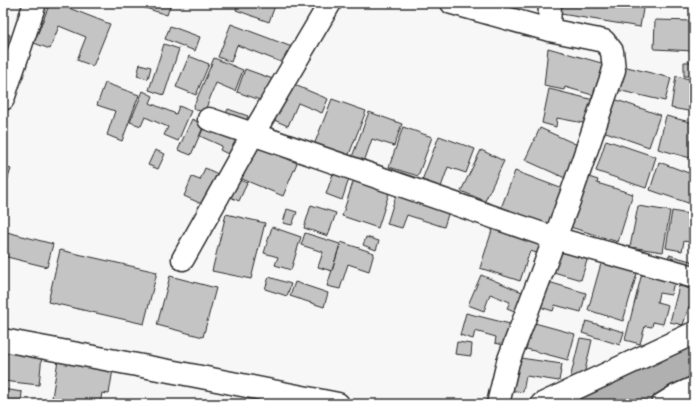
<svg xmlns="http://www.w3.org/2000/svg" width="697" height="407" font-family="Itim,sans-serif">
<rect width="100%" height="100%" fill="#f7f7f7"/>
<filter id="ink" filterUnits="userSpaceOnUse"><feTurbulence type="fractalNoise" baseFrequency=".025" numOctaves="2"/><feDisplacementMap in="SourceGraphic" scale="8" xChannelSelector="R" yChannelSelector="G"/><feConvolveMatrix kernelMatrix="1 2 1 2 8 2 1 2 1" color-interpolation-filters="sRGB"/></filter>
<g filter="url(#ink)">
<path fill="#b0b0b0" stroke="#7b7b7b" d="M694 340V378L661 396 648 404H560Z"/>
<path fill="#c4c4c4" stroke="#2b2b2b" d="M50 3H56L110 24 93 66 77 60 86 37 59 26 50 49 34 43Z
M130 3H171L167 15Z
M238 3H276L269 22 236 10Z
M556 3H644L640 27 555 13Z
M655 20 694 21V51L654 49Z
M231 24 292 47 286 64 237 45 231 62 218 57Z
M170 26 200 37 195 51 165 39Z
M3 32 10 35 3 54Z
M164 44 179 49 164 95 149 90Z
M548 48 605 64 596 96 565 87 564 90 544 86Z
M189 56 209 64 196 95 176 87Z
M214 58 243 70 235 91 216 83 204 113 193 108Z
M684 62H693L694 76H684Z
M140 64 151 67 148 79 137 76Z
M619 65 671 78 665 101 613 89Z
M245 69 273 79 266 102 237 92Z
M676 76 694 80V112L671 108Z
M105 83 139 95 122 141 107 135 115 111 97 105Z
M290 83 328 99 322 113 298 103 288 126 274 120Z
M549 89 594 100 589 124 557 118 556 127 542 123Z
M143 91 153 96 150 103 176 114 179 106 191 111 178 141 164 135 168 127 145 117 141 126 130 122Z
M611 98 660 115 649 147 600 130Z
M332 99 366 111 348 157 314 145Z
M228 109 248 116 244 126 224 118Z
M369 112 402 124 394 146 372 139 364 162 352 157Z
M666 116 694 123V159L658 149Z
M192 119 204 125 191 155 178 150Z
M206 122 243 138 234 157 220 150 222 146 200 136Z
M403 127 432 137 418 176 389 167Z
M540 128 580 146 565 178 525 160Z
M439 136 475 149 466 173 448 167 440 190 421 183Z
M606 140 656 157 646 188 596 171Z
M255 145 297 163 283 196 235 176Z
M155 150 165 154 158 169 148 165Z
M481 150 504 161 485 201 461 191Z
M659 162 694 175V205L650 190Z
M3 166 11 169 3 193Z
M205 168 218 174 204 205 184 196 192 177 200 180Z
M335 168 351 173 342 200 326 194Z
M515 171 563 189 550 226 501 208Z
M583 175 598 180 597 183 633 194 618 242 567 226Z
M355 176 391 187 378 228 342 216Z
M235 178 247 183 239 201 228 196Z
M397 192 450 208 444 227 407 215 402 228 387 224Z
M311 205 336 213 328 236 304 228Z
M638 206 670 211 663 252 630 247Z
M287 209 297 212 292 225 283 223Z
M672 211 694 215V243L684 241 682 251 666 248Z
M226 214 265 223 251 279 212 271Z
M494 224 548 242 544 255 530 251 520 281 480 268Z
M272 227 301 237 291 270 275 265 278 257 264 253Z
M3 231 53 244 47 267 3 256Z
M305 233 340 244 332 271 318 267 323 252 301 245Z
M366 237 379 241 376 250 363 245Z
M341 242 374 253 369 271 348 264 340 289 327 286Z
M557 247 588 257 581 280 550 271Z
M60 250 157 272 144 324 48 302Z
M669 255 694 262 691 273 666 267Z
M602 260 638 270 623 321 588 310Z
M642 273 674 282 671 295 659 293 657 302 668 305 663 324 653 322 652 327 645 326 640 344 625 340Z
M481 275 527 294 519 313 507 308 510 302 490 294 484 311 468 305Z
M170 276 216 288 203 337 157 325Z
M269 277 291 284 287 296 265 289Z
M545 281 586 293 581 312 555 305 553 311 537 306Z
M295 282 328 293 324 307 290 296Z
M679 286 694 290V307L689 306 683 325 670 322Z
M466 313 514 325 508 346 495 343 496 337 475 331 473 339 460 335Z
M586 321 624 332 620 345 582 333Z
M531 322 575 334 568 360 523 348Z
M580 338 592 340 583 379 569 383Z
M457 342 472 344 471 356 455 354Z
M3 352 42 355 39 385 3 381Z
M513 357 562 364 559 381 526 376 523 392 508 390Z
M58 360 113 369 109 394 102 393 100 404H51Z
M3 389 22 392 21 404H3Z"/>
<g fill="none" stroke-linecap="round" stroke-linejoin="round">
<g stroke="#2b2b2b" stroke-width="25">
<path id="minor" d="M452 3 549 30 604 41 612 51 614 70 570 198 508 362 498 404
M549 30 550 3
M3 99 35 3
M209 119 554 238 694 277
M183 259 253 134 330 3
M3 340 196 376 338 404
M542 404 694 333
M663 404 676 396 694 388"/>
</g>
<use href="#minor" stroke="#fff" stroke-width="22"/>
</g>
</g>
<rect width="697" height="407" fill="none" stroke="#fff" stroke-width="16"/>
<rect x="8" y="8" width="681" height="391" fill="none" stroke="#2b2b2b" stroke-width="1.5" filter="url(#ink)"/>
</svg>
